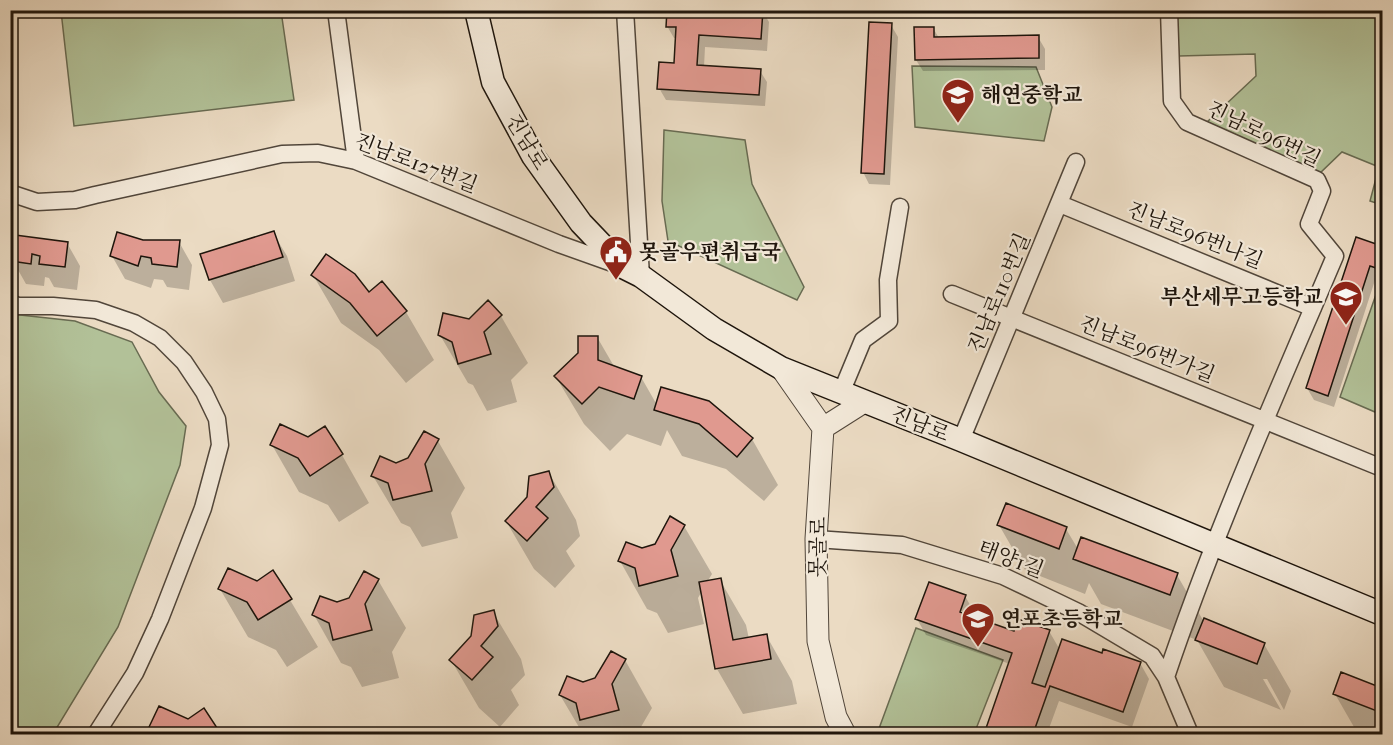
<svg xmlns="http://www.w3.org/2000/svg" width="1393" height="745" font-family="'IM FELL French Canon','Noto Serif KR',serif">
<rect width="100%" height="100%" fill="#ebdbc3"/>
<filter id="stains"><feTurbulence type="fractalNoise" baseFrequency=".00333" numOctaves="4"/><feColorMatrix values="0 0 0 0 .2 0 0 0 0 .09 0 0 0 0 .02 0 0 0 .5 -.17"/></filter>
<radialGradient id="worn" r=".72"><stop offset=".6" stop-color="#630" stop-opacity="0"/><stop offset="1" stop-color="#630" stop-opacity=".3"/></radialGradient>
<path fill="#b2c198" stroke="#686b52" stroke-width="1.5" d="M61 11H281L294 100 74 126Z
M1176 11H1382V205L1370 201 1379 167 1342 152 1320 173 1207 122 1256 76 1255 54 1179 56Z
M912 66 1036 67 1052 107 1044 141 915 127Z
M664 130 745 140 752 184 804 287 797 300 668 241 662 201Z
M1379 286 1382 288V415L1340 397Z
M11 314 75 321 132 342 159 392 186 426 180 465 118 627 53 734H11Z
M916 628 1003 660 974 734H877Z"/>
<path fill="#0003" d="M762 10 769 22 767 51 705 47 704 67 760 71 767 82 765 106 666 100 659 88 676 65 677 38H674L667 26Z
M891 25 898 37 890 185 869 184 863 172Z
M933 28 939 38 1038 37 1045 49V70L923 71 916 60Z
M273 233 287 256 295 281 223 303 210 280 202 255Z
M16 237 67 243 80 266 77 290 54 287 49 278 45 277 44 286 26 284 13 261Z
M1357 239 1382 248V279L1376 277 1334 407 1314 400 1307 388Z
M179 242 192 265 189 290 167 287 163 280 154 279 151 288 125 279 112 256Z
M313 275 369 294 382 283 406 312 434 360 406 383 379 350 341 323Z
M501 316 528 363 511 380 517 402 487 411 473 385 468 383 440 335 469 321Z
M597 337 615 368 641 377 657 405 709 402 752 439 778 485 764 501 726 469 682 456 667 430 661 446 627 434 610 451 584 424 556 377Z
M324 428 342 455 369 503 339 522 328 505 299 492 272 445 309 438Z
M438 441 465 488 451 513 458 538 422 547 410 527 401 523 373 476 409 460Z
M549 473 576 520 580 536 566 551 575 566 555 588 534 569 506 521Z
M999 525 1066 529 1078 549 1177 575 1204 622 1264 644 1291 691 1284 710 1267 679H1263L1281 710 1224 687 1197 640 1101 604 1089 583 1085 594 1025 570Z
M684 526 712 574 707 582 720 580 746 625 749 639 766 635 792 681 797 704 743 714 717 669 702 591 698 598 704 624 668 633 657 613 647 609 620 561 642 550 656 545Z
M378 580 406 628 392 652 399 678 362 687 351 667 341 663 314 615 350 599Z
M220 589 290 600 318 647 287 667 276 650 248 637Z
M965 596 974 612 972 618 1015 633 1049 631 1060 650 1103 655 1140 663 1149 679 1132 727 1059 701 1047 734H986L1010 664 926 635 917 619Z
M493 612 521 659 525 675 511 690 519 705 500 727 479 708 451 660Z
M625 660 652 708 638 732 639 734H583L560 695 596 679Z
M1342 674 1382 690V734H1358L1335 694Z
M204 710 219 734H155L151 727 188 721Z"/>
<path fill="#e0998f" stroke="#1e150c" stroke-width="1.5" d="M667 10H763L761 39 699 35 697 65 761 69 759 95 657 89 659 62 674 63 676 27H666Z
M869 22 892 23 884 174 861 173Z
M914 27H934V37L1039 35V58L915 60Z
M274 231 283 257 209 280 200 254Z
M117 232 143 240H180L177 267 152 264 151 258 141 256 138 266 110 256Z
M15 235 68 242 65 267 39 264 40 256 32 254 31 264 11 261Z
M1356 237 1382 246V270L1370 266 1328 396 1306 388Z
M326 254 355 274 369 292 382 281 407 311 377 336 350 303 311 275Z
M488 300 502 315 484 332 491 354 458 364 452 342 438 335 443 313 469 319Z
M578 336H598V360L642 376 634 399 599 387 582 404 554 376 578 353Z
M661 387 709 401 753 438 737 457 699 424 654 410Z
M280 424 308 437 325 426 343 454 310 476 298 458 270 445Z
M424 431 439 439 425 464 432 491 393 500 388 483 371 476 380 456 396 463 408 458Z
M549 471 554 487 536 507 548 518 527 541 505 521 527 497 529 476Z
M1006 503 1067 527 1059 549 997 525Z
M670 516 685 525 671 550 678 576 639 586 635 568 618 561 626 542 642 548 655 544Z
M1081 537 1178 573 1170 595 1073 559Z
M228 568 257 581 273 570 292 599 258 620 247 602 218 589Z
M364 571 379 579 365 604 372 630 333 640 329 623 312 615 320 596 337 602 349 598Z
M721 578 733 640 767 634 771 659 715 669 699 582Z
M929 582 966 595 960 612 1014 631 1018 619 1050 630 1032 683 1045 687 1062 639 1102 653 1103 649 1141 662 1123 712 1050 686 1033 734H984L1012 653 915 619Z
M494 610 498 626 481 646 493 657 472 680 449 660 471 636 474 615Z
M1204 618 1265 643 1257 664 1195 640Z
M611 651 626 659 612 684 619 710 580 720 576 703 559 695 567 676 583 682 595 678Z
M1341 672 1382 688V713L1333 694Z
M159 706 188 719 204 708 221 734H165L149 727Z"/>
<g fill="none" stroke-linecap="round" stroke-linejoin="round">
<g stroke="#51463a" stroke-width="19">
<path id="minor" d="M336 10 356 161
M625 10 641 276
M1169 10 1172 101 1187 122 1317 180 1322 191 1309 224 1335 256C1276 395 1214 534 1166 677L1190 734
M10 193 37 202 75 200 95 195 282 154 318 153 356 161 559 244 618 265
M1060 204 1313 308
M952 294 1382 468
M10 303 18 306H53L96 310 134 323 160 338 184 362 204 392 217 419 220 445 203 508 160 619 135 673 96 734
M841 393 863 340 889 321 888 280 900 207
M961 440 1076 162
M816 539 902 545 1003 576 1078 612 1152 656 1166 677"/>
</g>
<g stroke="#51463a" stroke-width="23">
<path id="tertiary" d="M781 368 823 428 816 539 818 641 836 717 845 734
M823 428 864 402"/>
</g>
<g stroke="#1e150c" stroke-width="25">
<path id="secondary" d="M476 10 493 82 533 156 581 223 623 267 641 276 714 329 781 368 961 440 1382 614"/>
</g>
<use href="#minor" stroke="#f2e8d8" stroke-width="16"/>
<use href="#tertiary" stroke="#f2e8d8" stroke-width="21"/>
<use href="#secondary" stroke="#f2e8d8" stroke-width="22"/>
</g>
<defs>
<g id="school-pin" transform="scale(1.725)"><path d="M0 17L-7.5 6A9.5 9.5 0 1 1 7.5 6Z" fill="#8f2418" stroke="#f2e8d8"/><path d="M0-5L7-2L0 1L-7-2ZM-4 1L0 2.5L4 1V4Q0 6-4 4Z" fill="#fff"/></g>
<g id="civic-pin" transform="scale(1.725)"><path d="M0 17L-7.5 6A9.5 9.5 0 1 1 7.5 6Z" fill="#8f2418" stroke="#f2e8d8"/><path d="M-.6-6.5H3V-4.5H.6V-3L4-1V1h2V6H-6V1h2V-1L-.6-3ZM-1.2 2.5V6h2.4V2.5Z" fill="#fff"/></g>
</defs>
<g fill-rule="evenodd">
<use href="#school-pin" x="958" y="95"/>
<use href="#civic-pin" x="616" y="252"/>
<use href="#school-pin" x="1346" y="297"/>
<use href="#school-pin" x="978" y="619"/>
</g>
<g text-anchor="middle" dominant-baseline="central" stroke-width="4.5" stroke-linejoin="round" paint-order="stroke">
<g font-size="21" font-weight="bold" fill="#1e150c" stroke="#f2e8d8" text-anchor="start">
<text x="981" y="95">해연중학교</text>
<text x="639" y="252">못골우편취급국</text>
<text x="1323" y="297" text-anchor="end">부산세무고등학교</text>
<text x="1001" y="619">연포초등학교</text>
</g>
<g font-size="21" fill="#1e150c" stroke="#f2e8d8">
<text transform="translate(1264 134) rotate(26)">진남로96번길</text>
<text transform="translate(527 142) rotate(59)">진남로</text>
<text transform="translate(416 163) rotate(21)">진남로127번길</text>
<text transform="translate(1195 235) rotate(22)">진남로96번나길</text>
<text transform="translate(999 293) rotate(-67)">진남로110번길</text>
<text transform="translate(1147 349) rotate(22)">진남로96번가길</text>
<text transform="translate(920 424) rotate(22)">진남로</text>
<text transform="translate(818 547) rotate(-89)">못골로</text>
<text transform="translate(1011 559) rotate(21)">태양1길</text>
</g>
</g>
<rect width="1393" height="745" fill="none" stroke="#ebdbc3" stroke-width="36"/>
<rect x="12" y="12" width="1369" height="721" fill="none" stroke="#1e150c" stroke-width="3"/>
<rect x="18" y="18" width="1357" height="709" fill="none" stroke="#1e150c" stroke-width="1.5"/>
<rect width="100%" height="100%" filter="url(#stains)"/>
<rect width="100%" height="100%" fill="url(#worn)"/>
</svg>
